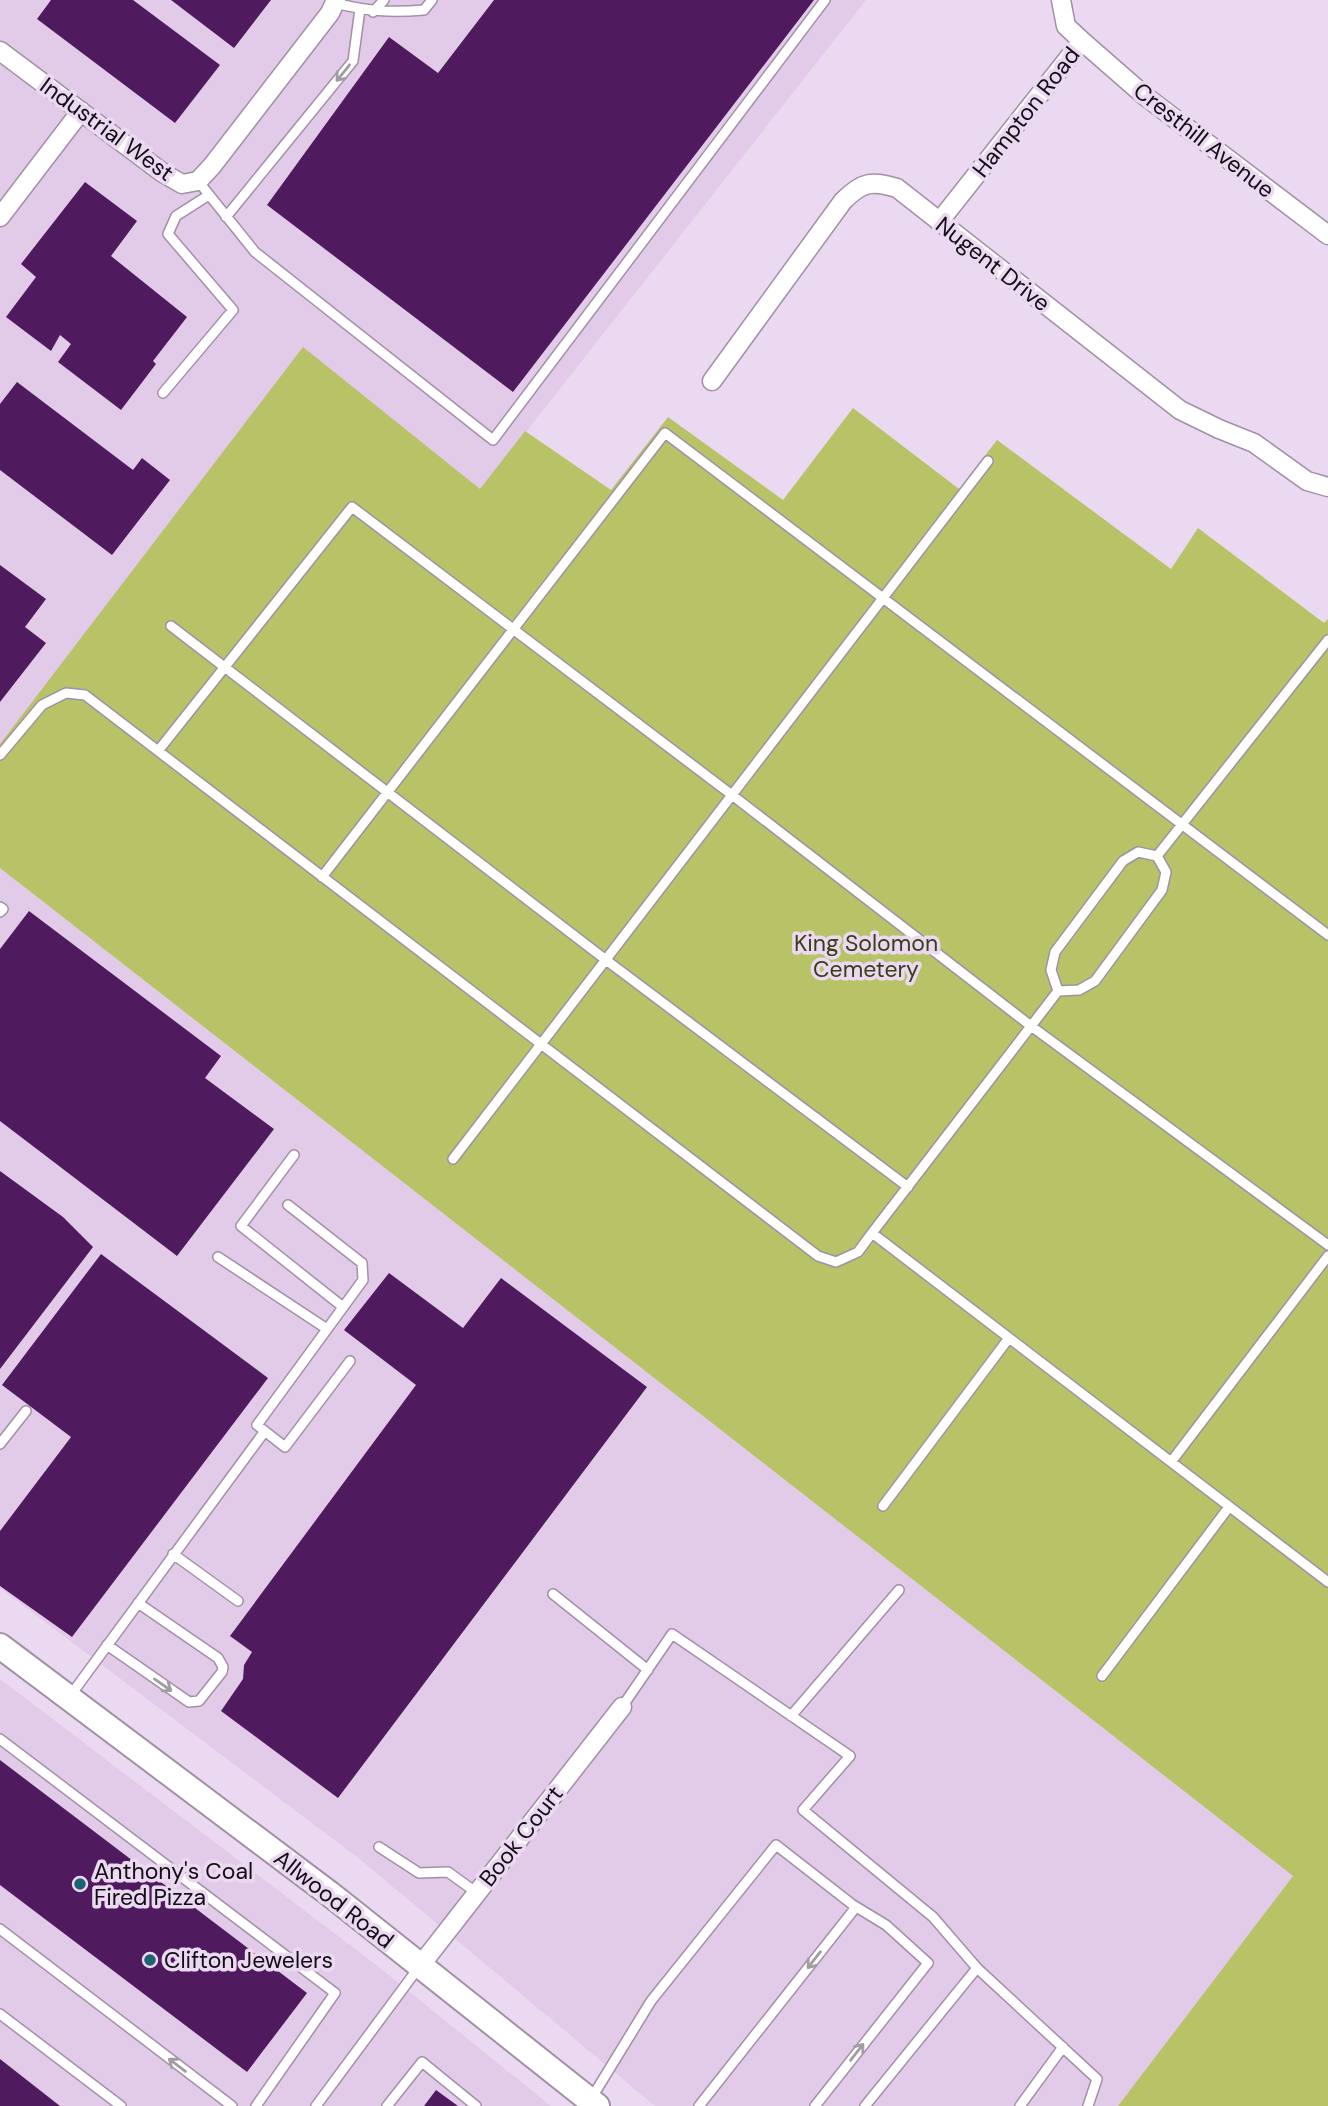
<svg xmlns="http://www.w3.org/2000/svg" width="1328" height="2106" font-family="'DM Sans',sans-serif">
<rect width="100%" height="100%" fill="#ebd9f1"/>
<path fill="#e2cbe9" d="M0 0H866L481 489 0 744Z
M0 868 1293 1876 1118 2106H655L357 1857 0 1588Z
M0 1679 375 1964 551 2106H0Z"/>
<path fill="#b8c267" d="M303 347 480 489 525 431 611 490 668 417 783 500 853 408 959 489 997 440 1171 569 1198 528 1324 623 1328 619V2106H1118L1293 1876 0 868V744Z"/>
<path fill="#501b5e" d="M51 0H133L220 65 175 123 37 19Z
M171 0H271L234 48Z
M494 0H814L513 392 267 205 389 37 438 73Z
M85 182 137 221 111 256 187 317 153 361 156 364 121 410 58 362 71 344 60 335 51 351 6 317 36 277 21 264Z
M17 382 133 470 142 458 170 480 112 555 0 470V404Z
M0 565 46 599 25 627 46 643 0 702Z
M29 911 221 1056 205 1078 274 1129 177 1256 0 1121V949Z
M0 1171 63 1217 93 1247 0 1369Z
M101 1254 268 1378 72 1637 0 1586V1531L71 1437 2 1385Z
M389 1273 463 1328 501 1278 647 1387 338 1798 221 1711 243 1679 244 1665 252 1652 230 1636 416 1385 344 1330Z
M0 1760 307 1993 247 2072 0 1885Z
M0 2059 60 2106H0Z
M436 2090 458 2106H424Z"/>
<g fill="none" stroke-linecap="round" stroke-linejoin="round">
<g stroke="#a190a6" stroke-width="12">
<path id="lane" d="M334 3C369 11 388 13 424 10L432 0
M373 12 384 0
M198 181 255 252 493 440 825 0
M226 217 353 61 360 9
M163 393 233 310 168 234 176 216 209 195
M171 626 606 960 908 1187
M158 751 352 507 732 795 1031 1026 1328 1245
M0 755 42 705 66 693 85 695 818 1256 836 1262 858 1252 872 1233 1328 1582
M1138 852 1157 856 1166 872 1162 890 1095 981 1079 990 1058 991 1051 970 1055 952 1123 861Z
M1157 856 1328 640
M322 877 665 433 1328 935
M0 907 3 909 0 912
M294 1155 241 1226 343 1307
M453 1159 988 461
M288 1205 362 1263 363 1280 257 1425 285 1447 350 1361
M872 1233 1058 991
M218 1257 327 1329
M0 1444 26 1411
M1171 1462 1328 1256
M883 1506 1009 1338
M173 1554 238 1601
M553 1594 648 1670
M107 1645 189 1702 199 1701 222 1672 223 1667 218 1658 138 1603
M1102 1676 1229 1507
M70 1696 265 1431
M622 1707 672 1634 850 1756 803 1810 933 1917 977 1968 865 2106
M791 1716 899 1590
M0 1739 335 1993 256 2106
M379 1847 419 1873 448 1872 477 1893
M0 1929 232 2106
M977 1968 1097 2079 1088 2106
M0 2014 121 2106
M591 2099 651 2001 776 1845 853 1905 886 1925 928 1963 815 2106
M316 2106 419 1967
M387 2106 422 2062 476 2106
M699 2106 856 1907
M1020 2106 1063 2047"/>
</g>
<g stroke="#a190a6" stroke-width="21">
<path id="street" d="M1061 0 1066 26 1082 41 1145 96 1328 235
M0 51 163 173 182 184 198 181 212 166 330 13 336 0
M0 217 81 111
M939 222 1082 41
M712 381 843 201C862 182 872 180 897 188L1180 410 1219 429 1254 443 1307 481 1328 487
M420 1966 622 1707"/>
</g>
<g stroke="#a190a6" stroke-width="28">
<path id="secondary" d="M0 1646 330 1894 597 2106"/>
</g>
<use href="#lane" stroke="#fff" stroke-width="9"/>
<use href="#street" stroke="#fff" stroke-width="18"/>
<use href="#secondary" stroke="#fff" stroke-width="24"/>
</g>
<defs><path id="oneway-shaft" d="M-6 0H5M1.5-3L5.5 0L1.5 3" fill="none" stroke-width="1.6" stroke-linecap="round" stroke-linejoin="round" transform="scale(1.75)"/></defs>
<g stroke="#a19ea1">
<use href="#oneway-shaft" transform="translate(343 73) rotate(129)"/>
<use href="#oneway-shaft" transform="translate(163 1685) rotate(35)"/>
<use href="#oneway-shaft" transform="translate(814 1960) rotate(128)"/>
<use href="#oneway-shaft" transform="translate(857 2052) rotate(-52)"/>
<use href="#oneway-shaft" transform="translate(177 2065) rotate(-143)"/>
</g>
<g fill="#1b6371" stroke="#ebd9f1" stroke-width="2.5">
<circle cx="80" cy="1884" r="7"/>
<circle cx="150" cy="1960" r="7"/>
</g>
<g text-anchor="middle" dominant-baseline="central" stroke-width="7" stroke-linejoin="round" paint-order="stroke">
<g font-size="23" fill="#130d15" stroke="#ebd9f1">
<text transform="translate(1026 112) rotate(-52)">Hampton Road</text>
<text transform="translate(107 129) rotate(36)">Industrial West</text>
<text transform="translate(1204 140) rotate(38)">Cresthill Avenue</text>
<text transform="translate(993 264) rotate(38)">Nugent Drive</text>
<text transform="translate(521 1836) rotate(-52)">Book Court</text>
<text transform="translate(334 1899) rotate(38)">Allwood Road</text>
</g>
<g font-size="23" fill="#3a3e15" stroke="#ebd9f1">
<text x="866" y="943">King Solomon<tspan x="866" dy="26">Cemetery</tspan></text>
</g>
<g font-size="23" fill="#130d15" stroke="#ebd9f1" text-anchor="start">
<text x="94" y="1871">Anthony's Coal<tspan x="94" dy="26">Fired Pizza</tspan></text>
<text x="164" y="1960">Clifton Jewelers</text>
</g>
</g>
</svg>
